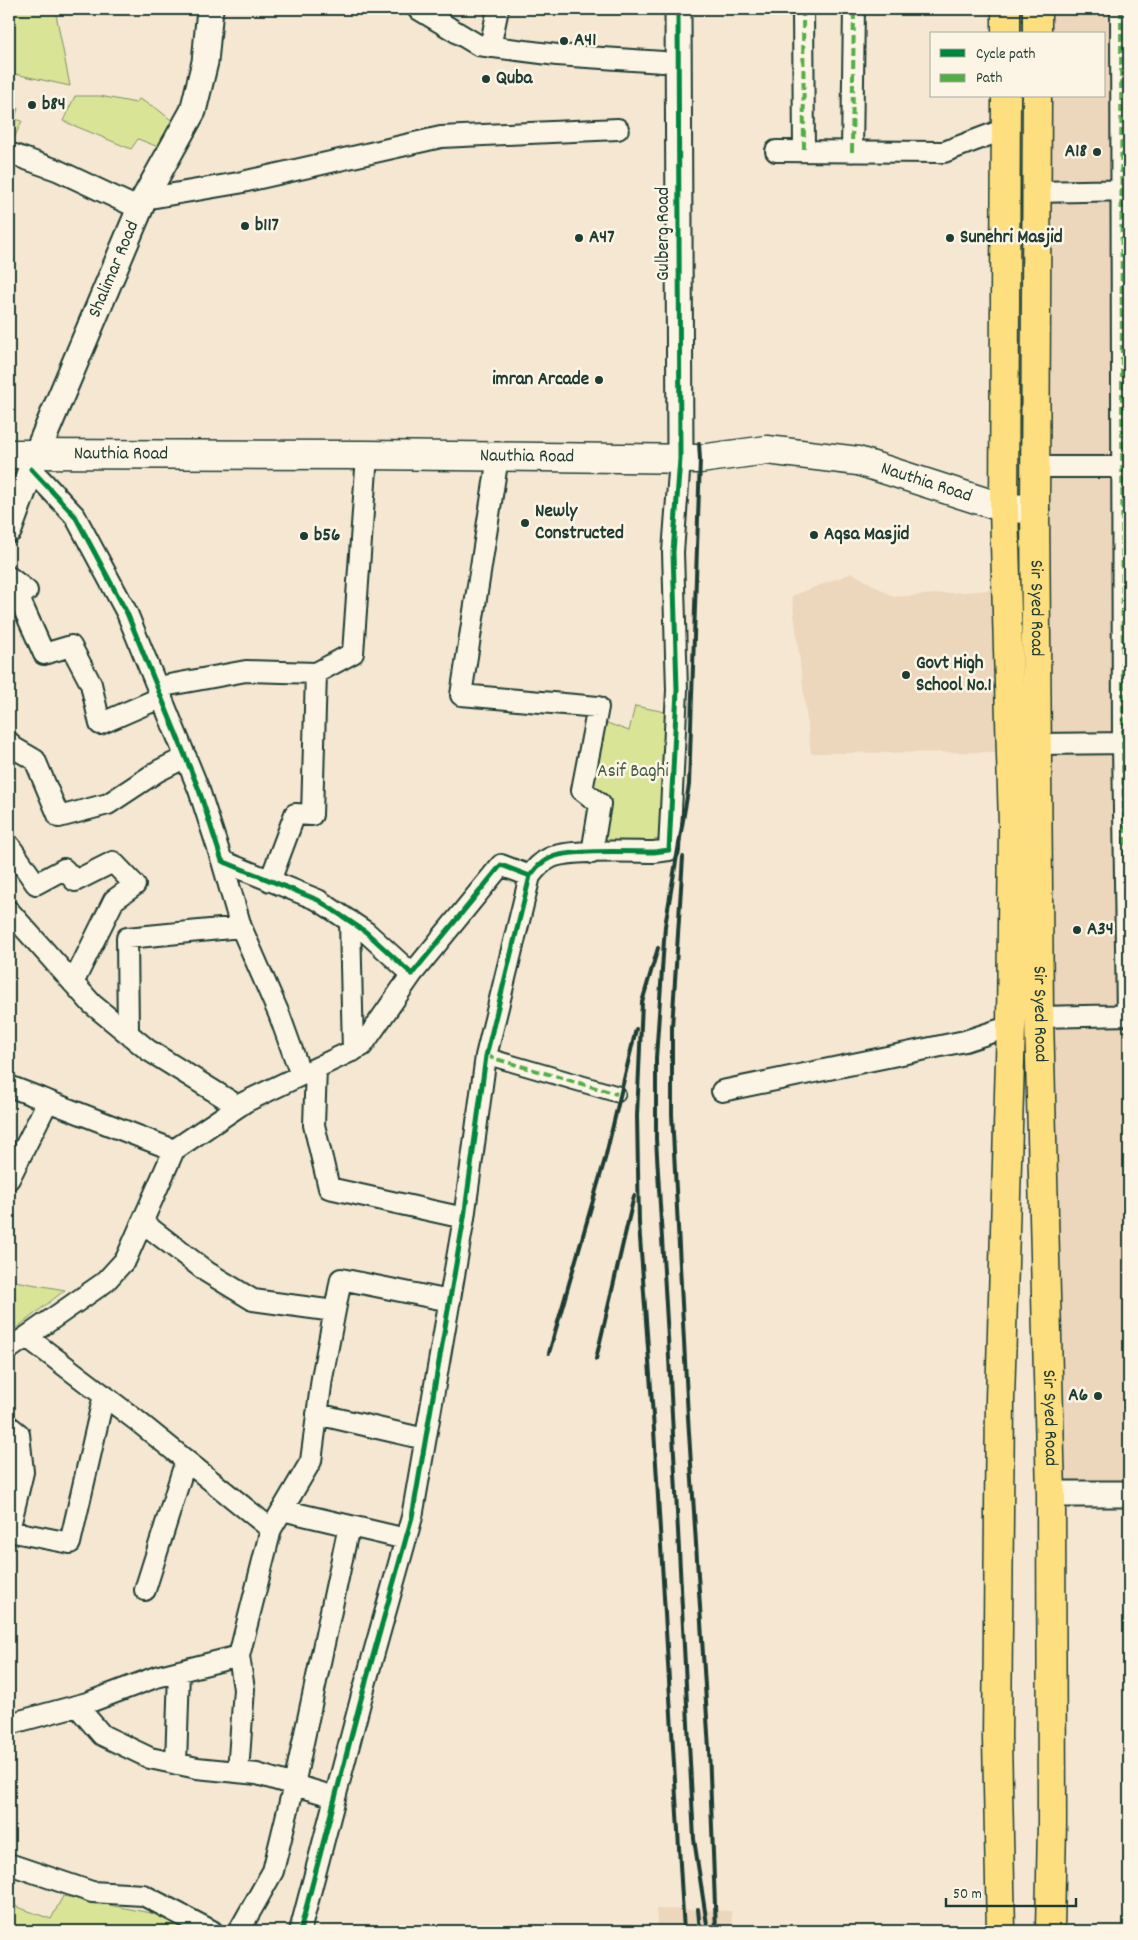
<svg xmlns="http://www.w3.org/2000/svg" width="1138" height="1940" font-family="Dekko,sans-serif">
<rect width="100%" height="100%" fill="#f5e7d2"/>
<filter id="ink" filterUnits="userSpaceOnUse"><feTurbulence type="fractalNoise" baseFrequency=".02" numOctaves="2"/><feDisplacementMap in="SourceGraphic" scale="10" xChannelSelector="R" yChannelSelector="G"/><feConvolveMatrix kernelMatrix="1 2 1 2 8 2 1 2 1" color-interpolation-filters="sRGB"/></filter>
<g filter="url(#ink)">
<path fill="#ecd6bc" d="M1037 9H1129V1494H1051L1037 96H1104V34H1037Z
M852 573 894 597 1006 589 1014 752 811 753 792 596Z
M656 1909 731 1911 733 1931H658Z"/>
<path fill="#d9e497" stroke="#7c9066" d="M9 9H55L70 86 15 74 9 60Z
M75 96H100L136 103 139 99 156 108 175 123 166 150 138 139 131 149 63 121Z
M9 108H18L15 119 22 121 11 145H9Z
M635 706 676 714 669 845 592 853 605 802 583 785 596 719 629 731Z
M9 1280 65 1290 9 1334Z
M63 1896 233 1929V1931H9V1904L51 1919Z"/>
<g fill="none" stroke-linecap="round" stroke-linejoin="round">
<g stroke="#1f3d34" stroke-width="19">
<path id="pedestrian" d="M486 1056 617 1094"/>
</g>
<g stroke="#1f3d34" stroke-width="24">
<path id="minor" d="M418 9 478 45 557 55 663 62
M803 9 804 151
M1121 9 1123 743 1127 1015
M490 47 498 9
M776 151 944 152 1005 129
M852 152 854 9
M9 153 57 170 140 209
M1036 192 1129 190
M144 199 238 183 441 137 618 129
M498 457 461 695 598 707 582 790 600 804 592 853
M1036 467H1129
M31 469 75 516 127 613 199 790 222 861 318 900 366 932 412 974 501 865 530 876C536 868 541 862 550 858 567 849 631 852 654 852L669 850 677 690 673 552 680 459
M9 577 27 591 19 598 44 654 71 646 91 684 100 724 162 697
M158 687 246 671 316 673 353 653 367 455
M9 742V745L35 760 59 817 108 804 158 771 186 757
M1038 744 1129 743
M9 845 36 884 64 869 75 881 113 862 135 885 114 900 73 983
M222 861 241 927 279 1014 301 1075
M270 881 295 814 312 815 316 673
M9 911 92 1004 148 1050 238 1106
M350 921 353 1051
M1039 1017 1129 1015
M128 1033 127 938 241 927
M316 1068 314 1125 329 1188 464 1218
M9 1086 174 1150
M722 1091 965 1041 1011 1026
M9 1179 48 1101
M142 1222 207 1272 253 1300 334 1311
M9 1349 105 1282 126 1259 174 1150 245 1102 362 1046 412 974
M317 1414 425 1439
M9 1426 19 1434 23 1472 9 1530
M282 1510 406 1539
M271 1529 311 1461 322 1378 341 1279 450 1301
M9 1531 70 1543 104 1395
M145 1590 186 1460
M77 1706 102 1735 150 1758 197 1768 257 1774 335 1797
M9 1724 87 1703 156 1677 239 1656 271 1529 136 1420 27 1337
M176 1764 179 1671
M238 1772 244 1689 239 1656
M9 1864 92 1892 143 1895 212 1931
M239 1931 273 1871 294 1785 349 1526
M300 1931 361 1699 412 1517 464 1218 486 1056 530 876"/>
</g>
<g stroke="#1f3d34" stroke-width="29">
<g id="tertiary">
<path d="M678 9 680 459"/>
<path id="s1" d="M9 530 37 453 144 199 193 111 205 62 210 9"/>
<path d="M1051 1494H1129"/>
</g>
</g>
<g stroke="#1f3d34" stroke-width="31">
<g id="secondary">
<path id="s2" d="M9 454 367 455 700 459 767 450 858 461 1004 508 1035 509"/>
</g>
</g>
<g stroke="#1f3d34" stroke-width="31">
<g id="primary">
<path d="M1006 34V9"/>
<path d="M1037 34V9"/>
<path id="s3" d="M1037 96 1035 509 1039 1017 1051 1494 1052 1822 1050 1931"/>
<path d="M1001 1931 997 1739 1000 1400 1011 1026 1013 825 1004 508 1006 96"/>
</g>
</g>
<use href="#pedestrian" stroke="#fcf5e5" stroke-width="15"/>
<use href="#minor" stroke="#fcf5e5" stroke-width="20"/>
<use href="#tertiary" stroke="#fcf5e5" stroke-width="25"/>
<use href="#secondary" stroke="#fcf5e5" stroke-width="28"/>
<use href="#primary" stroke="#fedf80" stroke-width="28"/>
<path stroke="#1f3d34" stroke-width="4" d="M699 443 700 459 689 785 665 926 656 1058V1139L668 1338 694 1839 708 1931
M683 857 672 1027V1114L688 1417 709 1749 716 1931
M658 948 642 1002 637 1116 639 1224 654 1430 684 1931
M549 1353 605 1159 636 1029
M596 1359 634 1196
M698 1909 700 1931"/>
<path stroke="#52ad45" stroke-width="4" stroke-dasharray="8 4" stroke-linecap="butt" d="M803 9 804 151
M1121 9 1123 743 1127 1015
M852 152 854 9
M486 1056 617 1094"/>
<g stroke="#fcf5e5" stroke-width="8">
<path id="cycleway" d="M31 469 75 516 127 613 199 790 222 861 318 900 366 932 412 974 501 865 530 876C536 868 541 862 550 858 567 849 631 852 654 852L669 850 677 690 673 552 680 459 678 9
M300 1931 361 1699 412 1517 464 1218 486 1056 530 876"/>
</g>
<use href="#cycleway" stroke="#00873e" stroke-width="5"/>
</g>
</g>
<g fill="#1f3d34" stroke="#fcf5e5" stroke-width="2">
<circle cx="564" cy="41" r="5"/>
<circle cx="486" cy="79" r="5"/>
<circle cx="32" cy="105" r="5"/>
<circle cx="1097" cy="152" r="5"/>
<circle cx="245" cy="226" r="5"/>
<circle cx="579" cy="238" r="5"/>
<circle cx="950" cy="238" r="5"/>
<circle cx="599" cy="380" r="5"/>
<circle cx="525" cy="523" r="5"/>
<circle cx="814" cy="535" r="5"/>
<circle cx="304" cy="536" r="5"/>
<circle cx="906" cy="675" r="5"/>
<circle cx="1077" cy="930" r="5"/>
<circle cx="1098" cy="1396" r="5"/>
</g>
<g text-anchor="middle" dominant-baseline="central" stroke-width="5" stroke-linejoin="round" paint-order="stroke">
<g font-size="19" font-weight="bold" fill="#1f3d34" stroke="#fcf5e5" text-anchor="start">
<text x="574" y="41">A41</text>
<text x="496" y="79">Quba</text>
<text x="42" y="105">b84</text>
<text x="1087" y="152" text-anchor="end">A18</text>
<text x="255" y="226">b117</text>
<text x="589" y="238">A47</text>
<text x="960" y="238">Sunehri Masjid</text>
<text x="589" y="380" text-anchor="end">imran Arcade</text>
<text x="535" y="512">Newly<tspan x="535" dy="22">Constructed</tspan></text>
<text x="824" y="535">Aqsa Masjid</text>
<text x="314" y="536">b56</text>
<text x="916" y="664">Govt High<tspan x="916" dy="22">School No.1</tspan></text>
<text x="1087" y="930">A34</text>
<text x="1088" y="1396" text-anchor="end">A6</text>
</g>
<g font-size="19" fill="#1f3d34" stroke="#fcf5e5">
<text transform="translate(664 234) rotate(-90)">Gulberg Road</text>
<text stroke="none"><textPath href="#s1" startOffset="281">Shalimar Road</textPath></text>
<text stroke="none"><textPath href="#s2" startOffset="112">Nauthia Road</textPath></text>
<text stroke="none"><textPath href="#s2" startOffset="518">Nauthia Road</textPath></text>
<text stroke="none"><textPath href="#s2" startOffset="922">Nauthia Road</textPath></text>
<text stroke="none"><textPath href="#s3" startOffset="512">Sir Syed Road</textPath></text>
<text stroke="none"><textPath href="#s3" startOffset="918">Sir Syed Road</textPath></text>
<text stroke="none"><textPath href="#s3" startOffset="1322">Sir Syed Road</textPath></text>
</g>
<g font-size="19" fill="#445e48" stroke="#fcf5e5">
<text x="633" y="772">Asif Baghi</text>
</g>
</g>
<rect width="1138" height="1940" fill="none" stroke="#fcf5e5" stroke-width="30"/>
<rect x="15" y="15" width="1108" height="1910" fill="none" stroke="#1f3d34" stroke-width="2" filter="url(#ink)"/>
<rect x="930" y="32" width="175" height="65" fill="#fcf5e5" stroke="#a4ab9e"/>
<rect x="940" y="49" width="25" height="8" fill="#00873e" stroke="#a4ab9e"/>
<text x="976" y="58" font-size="15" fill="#1f3d34">Cycle path</text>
<rect x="940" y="74" width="25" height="8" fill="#52ad45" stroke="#a4ab9e"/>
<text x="976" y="82" font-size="15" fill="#1f3d34">Path</text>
<path d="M946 1898v8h130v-8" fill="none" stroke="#1f3d34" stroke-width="2.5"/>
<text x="953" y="1898" font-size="15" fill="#1f3d34" stroke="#fcf5e5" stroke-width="4" paint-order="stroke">50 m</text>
</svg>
